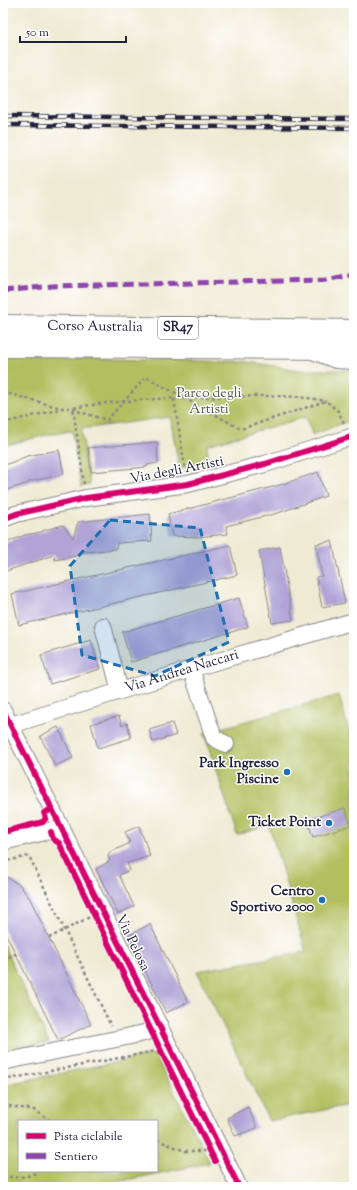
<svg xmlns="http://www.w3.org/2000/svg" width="357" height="1190" font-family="'Sorts Mill Goudy',serif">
<rect width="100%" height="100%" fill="#fff"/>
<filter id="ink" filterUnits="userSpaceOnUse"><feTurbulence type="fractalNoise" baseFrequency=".025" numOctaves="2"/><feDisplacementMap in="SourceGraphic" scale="8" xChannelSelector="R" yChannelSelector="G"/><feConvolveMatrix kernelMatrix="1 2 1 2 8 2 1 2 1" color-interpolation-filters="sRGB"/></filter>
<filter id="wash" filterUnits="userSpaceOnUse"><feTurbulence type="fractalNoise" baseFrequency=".012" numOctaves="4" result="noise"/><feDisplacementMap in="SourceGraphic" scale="16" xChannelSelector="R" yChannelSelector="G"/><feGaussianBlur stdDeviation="0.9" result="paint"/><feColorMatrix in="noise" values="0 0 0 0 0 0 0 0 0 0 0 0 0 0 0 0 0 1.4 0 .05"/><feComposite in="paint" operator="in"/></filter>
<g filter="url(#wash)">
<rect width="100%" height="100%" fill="#efead3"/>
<path fill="#b2bf61" stroke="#6a704e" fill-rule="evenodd" d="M3 357 248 362 300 370H354V430H352L349 421 312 435 306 417 207 445 209 463 179 468 170 417 81 429 90 485 81 487 72 431 46 435 3 446Z
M339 695 350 735 354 734V1104L269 1121 197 971 306 952 269 825 237 835 204 733Z
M3 944 49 1042 3 1052Z
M155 1054 210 1163 92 1187H3V1085ZM19 1121H157V1171H19Z"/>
<g id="blocks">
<path fill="#b0a4d7" d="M157 442 158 463 147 465V467L91 472 88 448Z
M59 450 64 474 28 482 29 483 3 491V466L27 456Z
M318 472 326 496 278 513 226 526 228 534 198 537 172 536 168 514 280 485Z
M150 514 152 541 117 543 116 549 76 553V556L55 560 54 555 3 572V544L25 535 42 532V531L63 525 73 538 78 522Z
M332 541 345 603 322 607 316 577 322 576 316 544Z
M230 545 237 575 19 625 12 594Z
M280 547 293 620 272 623 259 551Z
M239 598 248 627 131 662 122 632Z
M91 640 100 669 50 684 41 655Z
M119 716 122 726 127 723 131 738 98 748 91 724Z
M172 723 176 735 153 742 149 730Z
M58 727 73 758 55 766 40 736Z
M345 808 351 825 313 837 307 820Z
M139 826 150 856 127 863 130 870 119 875 134 906 118 914 96 869 110 861 108 856 109 855V853L130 843 125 832Z
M3 875 20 885 30 899 91 1024 58 1040 3 928Z
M150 924 188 1002 166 1013 128 936Z
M248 1107 257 1128 235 1136 227 1118Z"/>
</g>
</g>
<g filter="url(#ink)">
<use href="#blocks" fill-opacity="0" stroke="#888687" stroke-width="1"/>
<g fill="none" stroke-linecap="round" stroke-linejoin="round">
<g stroke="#888687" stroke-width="18">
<g id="minor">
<path d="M313 351 336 360 354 361"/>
<path d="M3 519 16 514 86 498 188 484 265 464 354 436"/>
<path d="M103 626 120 691"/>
<path d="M191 669 214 738 226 744"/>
<path d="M3 710 239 1187"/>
<path id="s1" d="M11 725 191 669 354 621"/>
<path d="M3 842 62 828"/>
<path d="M7 1061 126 1037 144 1033 160 1026"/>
</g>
</g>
<g stroke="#888687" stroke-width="24">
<g id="highway">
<path id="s2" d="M3 326 354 331"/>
<path d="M3 346 354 348"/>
</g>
</g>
<path stroke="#888687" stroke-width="2.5" stroke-dasharray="3 3" stroke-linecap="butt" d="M3 392 61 408H73L80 412 107 420 146 377 241 429 326 401 338 411 344 423
M174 399 185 467
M3 423 61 409
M84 484 73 408C122 399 173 398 222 397 256 396 293 394 326 401
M5 857 6 861 29 856 111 1026
M49 938 90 917
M3 960 16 954
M3 1080 156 1051
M3 1105 34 1110 51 1121
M157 1140 185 1151H206
M3 1176C15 1178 28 1178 39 1171"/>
<use href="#minor" stroke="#fff" stroke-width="16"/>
<use href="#highway" stroke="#fff" stroke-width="22"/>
<g stroke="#22223b" stroke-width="4.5">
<path id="rail" d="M3 116 354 119
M3 125 354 128"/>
</g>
<use href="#rail" stroke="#fff" stroke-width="3" stroke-dasharray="9" stroke-linecap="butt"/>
<path stroke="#8e44ad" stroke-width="5" stroke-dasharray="10 5" stroke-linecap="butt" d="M3 291 52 286 326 280 354 274"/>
<g stroke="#fff" stroke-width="8">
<path id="cycleway" d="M3 519 16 514 86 498 188 484 265 464 354 436
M3 710 239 1187
M3 832 43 822 46 818 44 813 52 809
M51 832 53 839 59 843 215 1161"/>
</g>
<use href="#cycleway" stroke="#d6006c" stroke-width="6"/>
</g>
</g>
<path fill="#1f6fb2" fill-opacity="0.2" stroke="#1f6fb2" stroke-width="3" stroke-dasharray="8 5" stroke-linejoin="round" d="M110 520 200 528 229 642 155 676 82 655 70 566Z"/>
<g fill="#1f6fb2" stroke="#fff" stroke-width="1.5">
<circle cx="287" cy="772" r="4"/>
<circle cx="329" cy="823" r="4"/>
<circle cx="322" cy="900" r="4"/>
</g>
<g text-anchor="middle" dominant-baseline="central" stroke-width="3" stroke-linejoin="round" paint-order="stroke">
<rect fill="#fff" stroke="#646476" stroke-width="1" x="158" y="317" width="40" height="22" rx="3"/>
<g font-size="13" font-weight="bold" fill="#22223b">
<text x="178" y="328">SR47</text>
</g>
<g font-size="14" fill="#22223b" stroke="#fff">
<text stroke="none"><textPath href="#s2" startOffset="92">Corso Australia</textPath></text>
<text transform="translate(177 471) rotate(-11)">Via degli Artisti</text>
<text stroke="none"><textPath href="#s1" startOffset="179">Via Andrea Naccari</textPath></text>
<text transform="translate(132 943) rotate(64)">Via Pelosa</text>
</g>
<g font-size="14" fill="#545948" stroke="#fff">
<text x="209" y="394">Parco degli<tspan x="209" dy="16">Artisti</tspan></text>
</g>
<g font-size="14" font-weight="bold" fill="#22223b" stroke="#fff" text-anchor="end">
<text x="279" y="764">Park Ingresso<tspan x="279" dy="16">Piscine</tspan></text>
<text x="321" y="823">Ticket Point</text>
<text x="314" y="892">Centro<tspan x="314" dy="16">Sportivo 2000</tspan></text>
</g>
</g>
<rect width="357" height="1190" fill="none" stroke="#fff" stroke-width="16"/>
<rect x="18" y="1120" width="140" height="52" fill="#ffffff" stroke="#a7a7b1"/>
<rect x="26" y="1133" width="20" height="6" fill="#d6006c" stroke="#a7a7b1"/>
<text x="54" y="1140" font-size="12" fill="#22223b">Pista ciclabile</text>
<rect x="26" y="1153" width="20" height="6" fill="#8e44ad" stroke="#a7a7b1"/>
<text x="54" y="1160" font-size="12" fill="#22223b">Sentiero</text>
<path d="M20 36v6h106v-6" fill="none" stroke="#22223b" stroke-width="2"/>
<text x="26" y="36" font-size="12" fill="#22223b" stroke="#ffffff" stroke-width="3" paint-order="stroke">50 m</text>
</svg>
